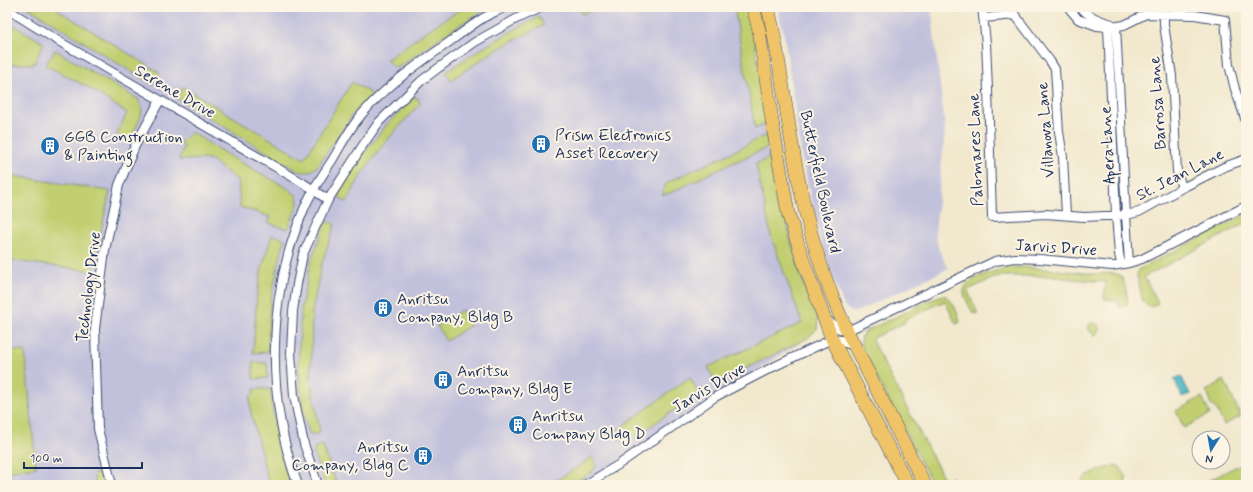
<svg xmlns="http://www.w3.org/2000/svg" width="1253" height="492" font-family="Mynerve,sans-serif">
<rect width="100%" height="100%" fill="#fcf5e5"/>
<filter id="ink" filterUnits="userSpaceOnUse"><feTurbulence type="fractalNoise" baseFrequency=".025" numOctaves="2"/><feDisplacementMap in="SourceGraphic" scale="8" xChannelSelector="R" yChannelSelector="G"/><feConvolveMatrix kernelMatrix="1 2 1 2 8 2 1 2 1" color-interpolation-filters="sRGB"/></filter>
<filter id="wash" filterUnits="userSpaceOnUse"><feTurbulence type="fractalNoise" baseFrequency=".012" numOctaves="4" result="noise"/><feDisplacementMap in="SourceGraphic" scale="16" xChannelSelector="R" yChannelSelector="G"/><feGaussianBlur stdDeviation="0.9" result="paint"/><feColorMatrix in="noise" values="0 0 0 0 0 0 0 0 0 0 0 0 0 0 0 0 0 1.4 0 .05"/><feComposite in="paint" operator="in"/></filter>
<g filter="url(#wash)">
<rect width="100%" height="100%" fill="#f1e8cd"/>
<path fill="#c2c1dc" d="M7 7H742L816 322 812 335 582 485H7Z
M777 7H931L945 129 935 233 939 250 946 265 949 268 858 311 852 312 847 309 844 306 834 281 818 232 802 157 784 35Z"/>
<path fill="#c1cf71" stroke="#6e7f68" d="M27 7H53L160 73 153 85Z
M464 7H488L444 35 398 68 394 67 386 60 431 28Z
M577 7H598L582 14Z
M734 7H749L768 123 755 129Z
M539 17 544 25 496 50 451 80 446 72C476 51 507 33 539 17Z
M7 26H15L44 43 34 64H7Z
M55 50 138 99 142 108 141 117 131 139 122 140 117 134 127 113 86 86 45 65Z
M352 82 372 94 352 115 317 167C310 172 306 173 298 171L176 98 183 87 304 159Z
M414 97 418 98 420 104C401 124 383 144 367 167 359 178 353 190 347 202L342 200 339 196V191L360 158 388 123Z
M191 132 226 154 289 189 297 196 298 204 288 229 268 223 271 217 240 207 238 181 210 159 179 160 184 146 180 143Z
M767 136 771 142 769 147 721 168 670 193 663 195 664 187 668 182 735 151 761 137Z
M773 156 791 241 802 280 818 318 817 329 808 338 716 383 708 367 802 323 771 236 756 164Z
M7 175 110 191 92 271 7 260Z
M1246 214V223L1144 277 1158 303 1154 306 1149 307 1143 302 1137 276 1138 270Z
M326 221 335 224 321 266 312 312 311 382 320 432 316 435 309 433 302 408 298 366 301 308 311 261Z
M272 235 285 239 279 262 270 303 268 352 253 353 257 293 263 264Z
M1012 267C1041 267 1068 272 1098 274 1104 274 1113 272 1119 275 1124 277 1129 298 1127 303 1125 307 1122 307 1119 307V301L1104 299 1106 282 1061 278 1055 276H998L970 289 968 291 969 294 978 314 973 313C970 307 965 299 964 293 962 277 1000 270 1012 267Z
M943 295C953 298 956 311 960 320L959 323 956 324 945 301 906 319 904 323 873 338 872 341 945 481 952 477 956 485H933L865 355C861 346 859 341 864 332L937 297Z
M462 310 471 325 446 341 437 326Z
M1091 323H1095L1099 326C1099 331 1099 333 1094 335L1089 330V325Z
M7 350 25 351 36 467 7 472Z
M253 362 267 363 268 378 253 379Z
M690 377 699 394 662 418 624 446 616 431Z
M1224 380 1241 416 1224 425 1217 410 1210 404 1209 397 1206 391Z
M254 389H270L275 427 285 468 292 485H269L251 413 250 396 254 395Z
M1202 397 1210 414 1184 428 1176 411Z
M323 445 332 472 337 485H325L314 454 315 447Z
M592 457 597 465 592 472 570 485H547L567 474Z
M1115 465 1120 467 1127 478 1124 485H1080C1084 472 1104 470 1115 465Z
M1239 465C1243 472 1247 478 1241 485H1202V484Z
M95 473H99L104 485H96L94 478Z"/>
<path fill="#44b2bf" stroke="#30708e" d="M1181 376 1190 394 1182 397 1174 379Z"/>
</g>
<g filter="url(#ink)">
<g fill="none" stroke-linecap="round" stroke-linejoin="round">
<g stroke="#3b4b6f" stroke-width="10">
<path id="minor" d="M982 7 986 43 988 90 992 217 1046 214 1084 217 1126 215 1139 212 1182 188 1224 167 1246 159
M1068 7 1078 19 1097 26 1108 27 1116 215 1119 254 1121 264
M1080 7C1088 16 1100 21 1112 24
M7 9 55 39 303 183 328 200
M1164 15V25L1172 76 1177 171 1182 188
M984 18 1015 15 1050 61 1055 69 1059 132 1063 157 1066 215
M1116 26 1126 215 1129 263
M1111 27 1124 25 1146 14 1195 15 1225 20 1229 65 1235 89 1246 121
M825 318C832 323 838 331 847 331L995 261 1015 258 1040 259 1112 266 1129 263 1142 259 1246 206
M112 485 98 429 96 364 95 329 105 250 119 185 135 146 160 100
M298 485C266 400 267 298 302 214 309 194 322 176 333 159 340 147 347 134 355 123 376 94 412 68 441 48 455 38 469 27 483 18 490 14 498 11 505 7
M318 485 304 444 294 396 291 353 293 311 297 284 303 254 328 200 363 145 379 122 421 81 437 69 475 42 516 19 542 7
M585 485 618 465 715 397 771 368 832 339 841 340 845 343 854 346"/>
</g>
<g stroke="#3b4b6f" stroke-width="14">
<path id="primary" d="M753 7 759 30 773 127 788 213 805 266 832 339 908 485
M768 7C782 66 787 127 800 187 810 237 826 285 847 331L925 485"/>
</g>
<use href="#minor" stroke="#fff" stroke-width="8"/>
<use href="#primary" stroke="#efc469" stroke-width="13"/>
</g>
</g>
<defs>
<g id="building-disc" transform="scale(1)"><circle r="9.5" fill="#1f6fb2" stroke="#fcf5e5"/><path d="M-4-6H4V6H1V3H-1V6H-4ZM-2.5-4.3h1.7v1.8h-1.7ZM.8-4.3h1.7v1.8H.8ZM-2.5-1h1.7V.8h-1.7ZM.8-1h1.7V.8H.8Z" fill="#fff"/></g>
</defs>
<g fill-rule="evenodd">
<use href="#building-disc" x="541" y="144"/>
<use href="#building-disc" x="50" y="146"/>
<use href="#building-disc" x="383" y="308"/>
<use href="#building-disc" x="443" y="380"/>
<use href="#building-disc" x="518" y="425"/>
<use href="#building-disc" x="423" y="456"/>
</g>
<g text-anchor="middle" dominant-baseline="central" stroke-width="4" stroke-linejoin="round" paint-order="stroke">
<g font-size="16" fill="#1b2f5e" stroke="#fcf5e5">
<text transform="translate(175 92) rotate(30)">Serene Drive</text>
<text transform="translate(1158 103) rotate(-94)">Barrosa Lane</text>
<text transform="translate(1046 130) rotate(-94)">Villanova Lane</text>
<text transform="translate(1108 145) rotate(-93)">Apera Lane</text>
<text transform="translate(976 150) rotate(-92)">Palomares Lane</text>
<text transform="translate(1180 175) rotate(-27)">St. Jean Lane</text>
<text transform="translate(820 182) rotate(78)">Butterfield Boulevard</text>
<text transform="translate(1056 248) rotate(4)">Jarvis Drive</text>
<text transform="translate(89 287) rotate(-83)">Technology Drive</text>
<text transform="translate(709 388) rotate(-31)">Jarvis Drive</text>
</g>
<g font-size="16" fill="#1b2f5e" stroke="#fcf5e5" text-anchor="start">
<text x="555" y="135">Prism Electronics<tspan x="555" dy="18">Asset Recovery</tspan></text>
<text x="64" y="137">GGB Construction<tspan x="64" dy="18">&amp; Painting</tspan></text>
<text x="397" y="299">Anritsu<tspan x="397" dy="18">Company, Bldg B</tspan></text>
<text x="457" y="371">Anritsu<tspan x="457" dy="18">Company, Bldg E</tspan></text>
<text x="532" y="416">Anritsu<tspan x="532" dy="18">Company Bldg D</tspan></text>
<text x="409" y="447" text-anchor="end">Anritsu<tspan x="409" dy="18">Company, Bldg C</tspan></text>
</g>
</g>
<rect width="1253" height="492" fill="none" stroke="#fcf5e5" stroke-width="24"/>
<g transform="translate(1211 450) rotate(191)"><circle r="19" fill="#fcf5e5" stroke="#a2a6af"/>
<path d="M0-3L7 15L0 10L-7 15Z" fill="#1f6fb2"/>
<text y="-6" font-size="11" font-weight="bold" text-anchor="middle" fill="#1b2f5e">N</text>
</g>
<path d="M24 462v6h118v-6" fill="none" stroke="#1b2f5e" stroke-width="2"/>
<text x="30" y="462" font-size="12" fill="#1b2f5e" stroke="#fcf5e5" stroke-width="3" paint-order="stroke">100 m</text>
</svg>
